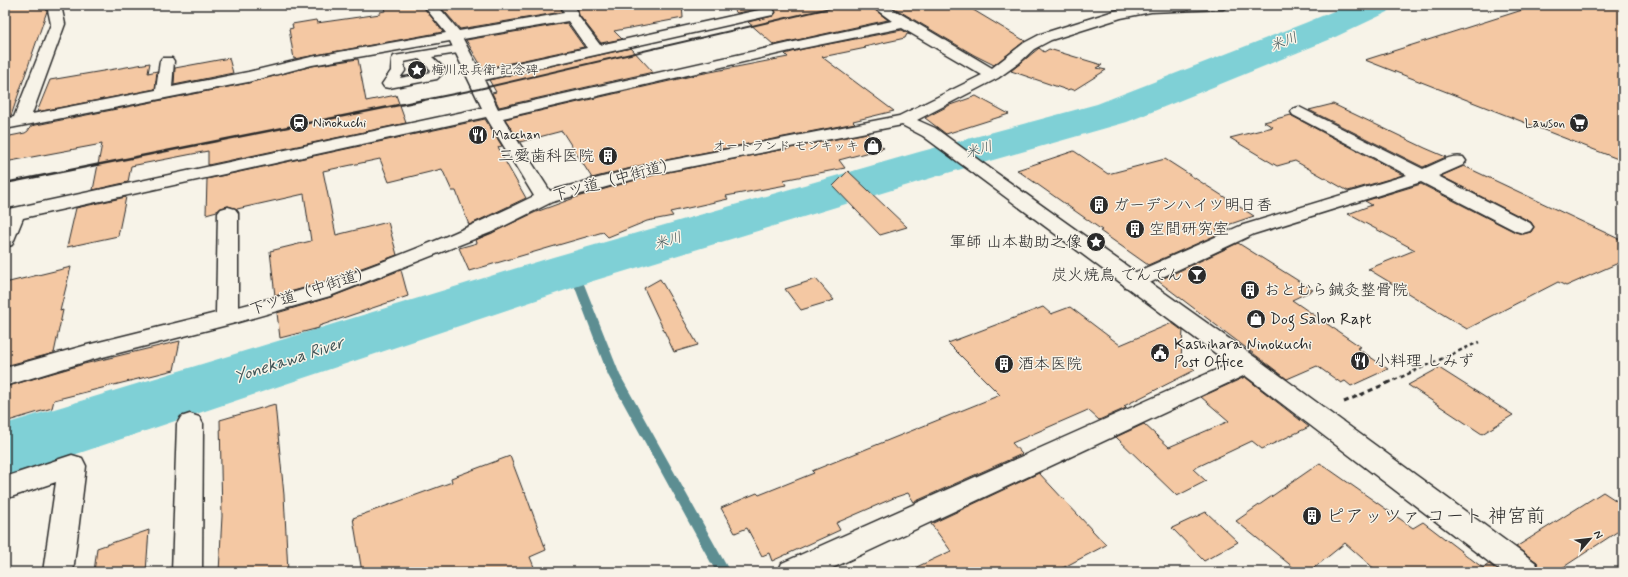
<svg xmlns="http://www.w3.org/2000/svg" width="1628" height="577" font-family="Mynerve,'Klee One',sans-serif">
<rect width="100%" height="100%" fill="#f7f3e8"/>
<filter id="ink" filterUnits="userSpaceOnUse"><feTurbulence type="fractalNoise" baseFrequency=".025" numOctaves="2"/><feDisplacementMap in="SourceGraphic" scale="8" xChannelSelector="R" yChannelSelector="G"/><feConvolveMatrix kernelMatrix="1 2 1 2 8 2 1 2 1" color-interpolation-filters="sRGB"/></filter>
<g filter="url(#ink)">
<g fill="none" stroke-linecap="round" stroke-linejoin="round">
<path fill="#5d8e92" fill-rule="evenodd" d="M573 266 578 269 620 375 730 572H716L608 375 568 269Z"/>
<path fill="#7fd0d6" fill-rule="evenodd" d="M1348 5H1393L1388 12 1331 39 1127 122 951 172 593 281 5 478V424L553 257 919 152 1097 104 1305 23Z"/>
</g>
<path fill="#f4c8a3" stroke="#2b2b2b" d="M5 5H46L47 11 11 116 5 117Z
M404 5H422L443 32 294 59 289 29 293 28 292 24 316 20 317 23 380 14V12L385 11 384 8Z
M439 5H560L562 12 460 29Z
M577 5H682L683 18 614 31 622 39 601 43 579 15Z
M728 5H869L888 20 774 45 748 22 773 16 776 13 774 8 768 7 737 13Z
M889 5H965L1025 41 994 65 974 55Z
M1538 5H1623V161L1365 60Z
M567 23 584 47 483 69 466 40Z
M902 30 911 35 907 34 905 38 864 47 866 48 822 57 894 111 853 121 855 123 651 163 592 178 562 131 520 142 505 119 700 74 788 57 785 54 803 49Z
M631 48 653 72 499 107 492 93 496 92 489 80Z
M1039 48 1044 52 1049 49 1102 65 1097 68 1106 70 1074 90 1070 89 1067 90 1011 71Z
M229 58 233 73 174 85 175 68Z
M358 59 366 101 396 95 406 123 208 165V151L131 166 128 182 93 190 102 144 5 162V137L25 133 28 131 31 126 248 83 312 66Z
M150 63 148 73 157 71 155 89 37 112 50 80Z
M976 96 1009 114 946 134 925 118 950 105Z
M1333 104 1425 148 1446 157 1423 167 1309 110Z
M1291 115 1292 116 1403 175 1348 191 1295 161 1277 166 1230 138 1273 127 1264 122Z
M485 119 502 146 498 147 502 154H501L526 198 469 225 456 191H452L442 169 389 182 380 159 323 171 336 235 388 222 397 255 315 285 275 296 270 251 311 241 304 194 237 209 228 206 221 208 217 211 206 214 207 179Z
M867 133 884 148 839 160 845 168 783 180 786 185 726 196 728 199 670 212 673 216 647 221 608 237 603 232 469 271 459 248 477 243 476 240 536 212 577 197 653 175Z
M1074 151 1108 174 1165 159 1254 216 1216 229 1221 233 1148 265 1100 231 1102 230 1017 170Z
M1464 166 1623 241V261L1566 286 1558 282 1467 329 1368 269 1415 250 1348 214 1372 205 1365 201 1421 184 1515 232 1523 234 1531 232 1534 227 1531 222 1441 176Z
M848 171 907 227 880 235 833 186Z
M126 197 118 236 67 247 76 208Z
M1238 243 1313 290 1292 300 1361 347 1357 348 1388 369 1351 386 1345 381 1341 383 1317 366 1287 379 1158 281Z
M71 267 60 311 63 310 54 353 5 366V283Z
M401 270 408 296 319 326V328L280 338 277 313 331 297Z
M660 279 698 345 674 352 644 288Z
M816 279 834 300 801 310 785 289Z
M1043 307 1051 314 1070 307 1120 345 1172 323 1183 331 1181 358 1195 370 1124 406 1126 408 1099 420 1088 410 1012 443 1022 454 914 502 908 493 896 497 836 523 840 530 772 561 769 553 762 556 747 528 735 533 721 508 757 493 759 495 814 473 812 471 1000 395 948 343Z
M180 341 174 370 54 400 52 408 5 422V387L84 364Z
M1439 368 1513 415 1482 434 1408 385Z
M1245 377 1309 427 1262 449 1252 441 1193 469 1206 481 1177 496 1116 437 1144 424 1169 447 1229 421 1201 397Z
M275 404 284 495 288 572H219L222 516 220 420Z
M510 456 524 493 525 492 546 550 530 557 536 572H362L353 518 452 482 451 478Z
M1320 463 1413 528 1423 522 1483 568 1489 564 1500 572H1378L1345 543 1309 572H1299L1236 521Z
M1039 473 1106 545 1055 572H906L951 551 931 524Z
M1603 492 1623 505V528L1556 572H1541L1537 562 1516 547Z
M1206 512 1238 542 1204 561 1172 528Z
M149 530 146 572H94L97 548Z"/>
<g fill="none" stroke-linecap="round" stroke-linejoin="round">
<g stroke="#2b2b2b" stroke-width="3">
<path id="lane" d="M461 45 465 46 467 49 465 52 432 57 446 70 437 79 389 88 384 87 382 84 391 71 392 59 394 56ZM419 59 431 70 428 73 400 78 405 71 404 62Z"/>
</g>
<g stroke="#2b2b2b" stroke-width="3">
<path id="street" d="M47 5H61L65 24 32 114 156 90 160 61 162 58H172L174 61 172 87 248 72 311 57 446 33 423 5H437L459 31 564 13 561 5H575L578 16 600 45 768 8 773 9 775 12 773 15 768 16 484 80 498 109 803 40 892 21 870 5H886L992 68 1024 43 1041 34 1114 11 1146 5H1230L1223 9 1151 12 1121 18 1051 40 1034 49 1019 63 998 78 917 120 935 128 988 167 991 171 988 175 982 176 976 175 923 136 902 125 653 174 552 202 492 232 330 296 235 323 91 360 5 386V368L87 345 216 313 218 213 221 209 228 207 235 209 238 213V307C264 300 290 294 315 286 390 261 463 231 534 196L486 117 23 218 12 245 5 247V210L482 108 450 41 312 65 248 82 5 129V119L14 117 51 24ZM568 21 587 48 480 71 463 39ZM902 28 982 75 899 116 651 164 550 191 503 118 803 48Z
M1299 107 1423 169C1436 164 1450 154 1463 157L1466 161 1463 165 1438 176 1530 223 1533 227 1530 231 1523 233 1516 231 1421 182 1254 234 1141 287 1133 289 1125 287 1122 282 1125 277 1240 226 1407 175 1293 115 1291 112 1293 109Z
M1247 356 1256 358 1259 364 1256 370 824 572H778L782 563Z
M190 414 199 417 203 424 202 572H172L177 424 181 417Z
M72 455 82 458 86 466 73 572H43L56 482 5 499V477Z"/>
</g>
<g stroke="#2b2b2b" stroke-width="3">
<path id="secondary" d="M982 166 988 167 1256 358 1536 563 1540 572H1502L1238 370 976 175 973 171 976 167Z"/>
</g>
<path stroke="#2b2b2b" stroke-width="2.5" stroke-dasharray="4 3" stroke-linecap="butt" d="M1388 383 1479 342"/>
<path stroke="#2b2b2b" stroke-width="3" stroke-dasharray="5 4" stroke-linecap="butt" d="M1344 402 1390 382"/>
<use href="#lane" fill="#f7f3e8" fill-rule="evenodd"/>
<use href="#street" fill="#f7f3e8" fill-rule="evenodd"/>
<use href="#secondary" fill="#f7f3e8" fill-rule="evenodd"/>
<path stroke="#2b2b2b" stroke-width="2" d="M419 101 479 89 843 5"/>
<path stroke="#2b2b2b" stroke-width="2.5" d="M5 183 424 100"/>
</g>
</g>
<defs>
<g id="sight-disc" transform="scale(1)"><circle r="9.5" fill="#2b2b2b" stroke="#f7f3e8"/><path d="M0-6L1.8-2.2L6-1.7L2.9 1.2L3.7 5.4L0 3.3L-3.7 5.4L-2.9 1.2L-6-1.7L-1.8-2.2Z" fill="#fff"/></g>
<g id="station-disc" transform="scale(1)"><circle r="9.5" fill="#2b2b2b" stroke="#f7f3e8"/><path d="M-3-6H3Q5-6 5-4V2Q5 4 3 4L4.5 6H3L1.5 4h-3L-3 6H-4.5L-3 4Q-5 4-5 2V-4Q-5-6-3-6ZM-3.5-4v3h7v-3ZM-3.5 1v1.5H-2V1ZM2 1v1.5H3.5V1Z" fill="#fff"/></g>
<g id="supermarket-disc" transform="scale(1)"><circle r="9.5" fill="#2b2b2b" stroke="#f7f3e8"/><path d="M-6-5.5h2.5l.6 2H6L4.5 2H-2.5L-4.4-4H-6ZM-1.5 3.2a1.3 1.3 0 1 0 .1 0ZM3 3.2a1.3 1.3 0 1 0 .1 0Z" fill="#fff"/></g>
<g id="restaurant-disc" transform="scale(1)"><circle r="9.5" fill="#2b2b2b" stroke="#f7f3e8"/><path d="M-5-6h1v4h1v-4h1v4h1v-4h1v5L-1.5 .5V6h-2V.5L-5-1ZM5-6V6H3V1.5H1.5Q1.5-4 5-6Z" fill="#fff"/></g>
<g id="shop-disc" transform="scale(1)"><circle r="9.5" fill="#2b2b2b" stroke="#f7f3e8"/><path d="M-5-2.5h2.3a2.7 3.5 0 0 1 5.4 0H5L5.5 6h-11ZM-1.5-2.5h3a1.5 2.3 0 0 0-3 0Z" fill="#fff"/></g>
<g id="building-disc" transform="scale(1)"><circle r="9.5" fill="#2b2b2b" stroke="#f7f3e8"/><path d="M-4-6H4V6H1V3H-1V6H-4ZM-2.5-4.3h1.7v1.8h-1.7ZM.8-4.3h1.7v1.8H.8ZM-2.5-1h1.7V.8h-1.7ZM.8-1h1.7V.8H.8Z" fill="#fff"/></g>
<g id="bar-disc" transform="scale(1)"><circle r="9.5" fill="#2b2b2b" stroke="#f7f3e8"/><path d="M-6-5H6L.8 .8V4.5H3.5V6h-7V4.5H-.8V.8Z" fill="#fff"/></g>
<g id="civic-disc" transform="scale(1)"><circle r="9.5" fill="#2b2b2b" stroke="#f7f3e8"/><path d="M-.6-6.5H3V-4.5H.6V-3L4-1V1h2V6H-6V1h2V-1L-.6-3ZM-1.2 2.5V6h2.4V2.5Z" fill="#fff"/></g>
</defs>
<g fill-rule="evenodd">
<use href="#sight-disc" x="417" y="70"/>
<use href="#station-disc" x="299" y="123"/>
<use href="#supermarket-disc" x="1579" y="123"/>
<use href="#restaurant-disc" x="478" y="135"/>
<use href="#shop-disc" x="873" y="146"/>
<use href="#building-disc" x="608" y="156"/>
<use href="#building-disc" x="1099" y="205"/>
<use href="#building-disc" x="1135" y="229"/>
<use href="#sight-disc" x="1096" y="242"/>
<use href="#bar-disc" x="1197" y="275"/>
<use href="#building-disc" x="1250" y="290"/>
<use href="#shop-disc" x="1256" y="319"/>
<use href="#civic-disc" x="1160" y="353"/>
<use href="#restaurant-disc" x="1360" y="361"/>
<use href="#building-disc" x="1004" y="364"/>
<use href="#building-disc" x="1312" y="516"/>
</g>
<g text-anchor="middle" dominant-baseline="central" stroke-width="3" stroke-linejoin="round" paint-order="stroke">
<g font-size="13" fill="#2b2b2b" stroke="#f7f3e8" text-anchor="start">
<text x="431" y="70">梅川忠兵衛 記念碑</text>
<text x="313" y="123">Ninokuchi</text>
<text x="1565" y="123" text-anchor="end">Lawson</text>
<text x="492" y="135">Macchan</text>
<text x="859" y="146" text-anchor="end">オートランド モンキッキ</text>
</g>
<g font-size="14" font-style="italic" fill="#405456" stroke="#f7f3e8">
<text transform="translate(1284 42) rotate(-22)">米川</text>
<text transform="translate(979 150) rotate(-16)">米川</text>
<text transform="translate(668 241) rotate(-17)">米川</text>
</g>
<g font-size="16" fill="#2b2b2b" stroke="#f7f3e8" text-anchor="start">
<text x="594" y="156" text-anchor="end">三愛歯科医院</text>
<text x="1113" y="205">ガーデンハイツ明日香</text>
<text x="1149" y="229">空間研究室</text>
<text x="1082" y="242" text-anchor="end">軍師 山本勘助之像</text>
<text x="1183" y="275" text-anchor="end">炭火焼鳥 でんでん</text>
<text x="1264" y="290">おとむら鍼灸整骨院</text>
<text x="1270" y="319">Dog Salon Rapt</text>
<text x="1174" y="344">Kashihara Ninokuchi<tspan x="1174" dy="18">Post Office</tspan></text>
<text x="1374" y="361">小料理 しみず</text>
<text x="1018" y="364">酒本医院</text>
</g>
<g font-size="16" fill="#2b2b2b" stroke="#f7f3e8">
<text transform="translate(615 180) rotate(-15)">下ツ道（中街道）</text>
<text transform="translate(311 291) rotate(-18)">下ツ道（中街道）</text>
</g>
<g font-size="17" font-style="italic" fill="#405456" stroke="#f7f3e8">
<text transform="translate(289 360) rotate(-18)">Yonekawa River</text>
</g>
<g font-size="19" fill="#2b2b2b" stroke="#f7f3e8" text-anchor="start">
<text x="1326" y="516">ピアッツァ コート 神宮前</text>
</g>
</g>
<rect width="1628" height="577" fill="none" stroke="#f7f3e8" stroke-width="20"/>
<rect x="10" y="10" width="1608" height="557" fill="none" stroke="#2b2b2b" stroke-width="1.5" filter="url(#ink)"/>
<g transform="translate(1590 539) rotate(62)" stroke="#f7f3e8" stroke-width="3" paint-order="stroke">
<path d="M0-3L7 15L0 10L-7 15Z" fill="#2b2b2b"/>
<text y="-6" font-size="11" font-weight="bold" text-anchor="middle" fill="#2b2b2b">N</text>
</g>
</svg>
